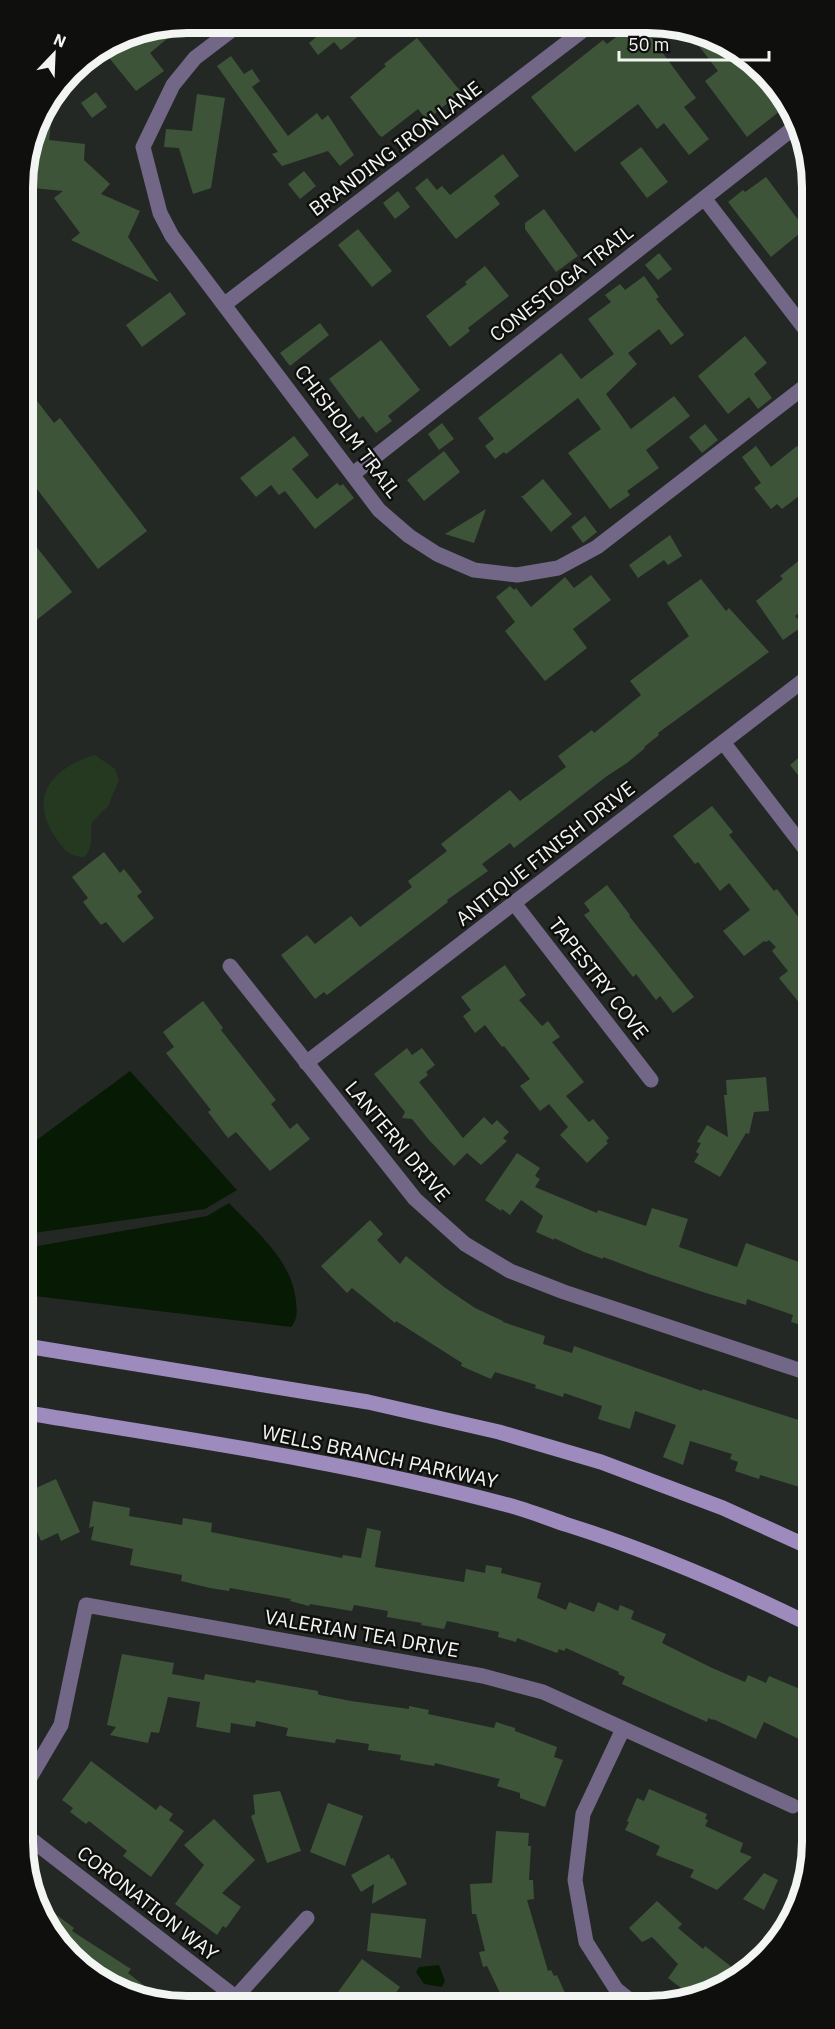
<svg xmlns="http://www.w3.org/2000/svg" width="835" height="2029" font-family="'IBM Plex Sans',sans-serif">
<rect width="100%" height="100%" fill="#242824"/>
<path fill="#253921" d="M95 755 115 769 119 780 108 806 92 822C90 835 94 845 85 857 70 857 64 850 56 838 27 797 53 767 95 755Z"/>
<path fill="#071b04" d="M130 1071 237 1190 205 1209 26 1234V1148Z
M229 1203C256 1231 292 1260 296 1301 297 1312 298 1318 291 1327L26 1295V1248L207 1216Z
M439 1965 445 1981 442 1987 424 1984 416 1972 419 1967Z"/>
<path fill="#3d5439" d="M187 22 150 53 164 71 136 91 102 49 124 35Z
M333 23H344L374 24 341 50 334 42 318 55 309 43Z
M632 25H642L696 98 684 107 709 139 689 155 664 123 657 129 638 104 575 152 531 97 603 40 607 44Z
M686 29 764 70 785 107 747 137 705 81 718 71Z
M417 38 461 92 427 120 418 109 382 137 379 135 350 97 386 66 384 64Z
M231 56 244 74 252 69 260 81 252 87 288 136 317 113 322 120 328 115 354 155 340 166 328 151 282 166 272 154 278 152 217 66Z
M96 92 107 107 92 118 81 103Z
M197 94 225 98 211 188 193 194 179 148 164 147 166 129 192 131Z
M54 95 49 140 85 144 84 160 110 184 101 194 140 211 128 237 159 282 71 240 80 233 54 198 63 191 23 187V176L40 114Z
M641 147 668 182 647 198 620 163Z
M503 154 519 176 494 196 500 204 456 239 415 188 427 178 437 190 442 186 450 195Z
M304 171 316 186 300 199 288 184Z
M766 177 805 229 771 257 728 202 743 190 745 192Z
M398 191 410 207 395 219 383 203Z
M544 209 578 256 556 272 525 229V223Z
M358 229 392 271 372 287 338 245Z
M659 253 672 269 658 280 645 265Z
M485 266 509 296 468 328 470 331 450 347 426 316 467 284 465 282Z
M644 276 659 297 656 299 684 335 671 345 659 329 628 353 637 364 606 394 631 429 674 396 690 416 646 450 659 468 627 491 630 495 610 509 568 453 601 429 578 398 506 454 504 452 495 459 485 446 494 439 478 418 561 353 581 379 614 354 588 319 611 302 605 295 620 284 625 290Z
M170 292 186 314 142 347 126 325Z
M320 323 329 335 290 366 280 353Z
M745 336 767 363 754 374 772 398 758 409 749 397 728 414 698 376Z
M381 340 420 390 388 416 392 421 376 433 363 416 359 419 329 379Z
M24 384 54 423 60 418 147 531 98 569 24 472Z
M442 423 454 439 439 450 428 434Z
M705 424 718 440 702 453 689 437Z
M294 436 309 455 292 469 315 497 317 499 337 483 340 486 343 484 354 498 315 529 285 491 279 495 271 485 256 497 240 478Z
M756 446 771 467 797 446 808 459V489L782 509 777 504 771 509 754 488 761 483 742 457Z
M444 451 460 472 424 501 407 480Z
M543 479 572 514 551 532 521 496H523Z
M486 509 474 543 445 534Z
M585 516 597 532 583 543 571 527Z
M24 531 72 592 24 630Z
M670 535 682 556 668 565 664 560 638 578 629 565Z
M808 553V605L795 616 803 626 783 640 756 601 783 579 780 576Z
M591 575 611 600 573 629 587 648 545 681 505 631 515 622 496 597 510 586 514 590 516 588 531 607 565 577 574 588Z
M701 579 726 611 729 608 769 652 658 733 659 735 644 747 645 748 627 763 607 776 514 848 510 843 482 864 488 871 447 900 448 902 327 995 324 992 315 999 281 955 307 935 315 944 351 916 360 927 412 887 408 881 447 851 441 844 510 790 520 801 566 767 558 756 592 730 594 733 641 695 630 681 689 636 667 603Z
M809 749V789L790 765Z
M712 806 733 832 729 835 774 891 777 889 809 931 810 1016 779 978 788 971 772 951 776 947 769 940 766 942 764 941 744 956 723 931 750 910 729 883 720 891 698 862 695 864 673 836Z
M104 852 120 873 124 869 142 892 137 896 154 918 123 943 106 922 101 925 93 915 83 902 88 898 72 877Z
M607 885 630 915 629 916 694 997 673 1013 660 996 656 1000 636 974 633 977 584 915 590 911 584 903Z
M505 965 526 995 519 1000 542 1026 548 1021 560 1037 552 1042 584 1082 566 1096 589 1122 593 1119 609 1138 606 1141 608 1143 587 1163 560 1135 568 1127 549 1104 540 1111 520 1086 530 1079 504 1046 502 1047 485 1025 475 1033 463 1016 471 1010 461 997Z
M203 1001 223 1028 221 1030 276 1100 271 1104 290 1129 297 1123 310 1139 270 1171 236 1132 228 1138 208 1112 211 1110 166 1053 174 1047 163 1032Z
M407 1048 412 1055 422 1048 435 1065 426 1072 428 1075 419 1082 463 1138 484 1117 492 1125 497 1120 509 1132 503 1138 507 1141 481 1165 467 1153 454 1166 429 1140 412 1119 402 1118 405 1112 374 1074Z
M766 1077 769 1111 754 1112 749 1134 746 1133 720 1177 694 1162 699 1154 696 1152 701 1143 697 1142 707 1125 728 1137 724 1095H727L726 1080Z
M517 1153 540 1168 535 1176 540 1179 535 1187 597 1213 598 1210 646 1226 652 1208 688 1219 679 1247 737 1267 746 1243 810 1266 811 1328 791 1322 793 1315 747 1299 746 1305 709 1294 649 1274 603 1257V1259L584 1252 554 1238V1240L536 1232 543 1216 521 1200 510 1215 502 1209 501 1211 485 1200Z
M370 1220 383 1234 377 1240 400 1264 406 1256 444 1287 475 1308 503 1321V1322L545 1336 543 1344 572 1353 574 1346 702 1391V1389L811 1424V1474L806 1489 760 1475 759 1479 735 1471 738 1462 730 1459 732 1454 690 1441 683 1465 663 1457 676 1425 635 1411 630 1429 598 1419 602 1406 564 1393 563 1397 535 1388 536 1385 495 1372 491 1379 461 1366 462 1363 396 1321 395 1323 352 1288 347 1293 321 1266Z
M56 1479 80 1532 61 1541 58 1533 41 1541 27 1508V1492Z
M93 1501 130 1508 129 1516 182 1525 183 1518 212 1523 211 1532 342 1558 343 1555 361 1558 367 1528 381 1531 375 1567 464 1582 466 1569 485 1573 486 1565 502 1568 501 1573 541 1583 537 1598 566 1610 569 1602 594 1612 598 1602 618 1611 620 1605 634 1611 631 1619 666 1634 662 1643 712 1668 745 1682 748 1675 766 1683 769 1676 812 1694V1734L807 1743 764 1722 756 1739 713 1719V1720L708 1718 707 1722 622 1684 625 1677 618 1674 619 1672 566 1648 564 1651 559 1649 557 1653 517 1638 516 1642 498 1637 499 1632 447 1621 444 1629 421 1625 422 1623 387 1617 388 1611 354 1605 352 1611 310 1604 309 1606 290 1601 291 1599 230 1588 229 1591 210 1588 181 1581 182 1575 130 1565 133 1549 91 1540 94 1526 89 1528Z
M122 1654 174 1663 172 1674 204 1680 205 1674 255 1683 256 1680 318 1691V1694L320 1695 351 1701 409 1709V1706L429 1710 428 1714 494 1728 496 1722 515 1728V1731L557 1747 554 1757 563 1760 545 1807 520 1798V1793L497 1786 500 1779 435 1763 434 1766 400 1760 401 1755 368 1750 369 1744 336 1739 335 1743 286 1736 288 1728 256 1721 255 1727 231 1723 230 1733 196 1727 200 1702 168 1697 159 1733 151 1732 148 1743 110 1735 116 1727 107 1725Z
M91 1761 156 1810 160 1805 173 1814 169 1820 184 1831 151 1877 123 1856 127 1851 89 1821 86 1824 70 1812 73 1808 62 1800Z
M649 1789 707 1814 705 1819 708 1820 705 1826 743 1843 740 1852 752 1857 717 1890 690 1877 694 1870 656 1855 660 1846 625 1830 629 1822 627 1821 637 1798 644 1801Z
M280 1791 301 1851 267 1863 251 1816 255 1814 253 1795Z
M328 1803 363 1816 345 1866 310 1852Z
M214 1819 255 1860 222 1893 241 1907 226 1928 223 1926 217 1935 175 1904 204 1865 184 1845Z
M496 1831 529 1833 528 1846H531L529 1880H533L534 1899 527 1900 548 1971 551 1970 554 1976 557 1975 569 2002H513L510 1994 502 1997 487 1966 483 1967 479 1952 485 1951 476 1914H472L470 1884 492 1883Z
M389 1854 391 1859 393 1858 407 1884 372 1904 374 1884 361 1892 351 1875Z
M764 1873 778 1880 764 1910 743 1899Z
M38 1901 74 1928 72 1931 131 1969 128 1973 151 1991 146 1999 71 1959Z
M657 1901 682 1924 678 1928 703 1949 705 1946 738 1972 694 1998 668 1978 678 1964 652 1937 642 1942 629 1928Z
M371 1913 426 1919 421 1958 367 1951Z
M362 1959 400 1987 389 2002 330 2003Z"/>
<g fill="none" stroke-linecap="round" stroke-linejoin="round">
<path stroke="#726787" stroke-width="15" d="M241 23 195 58 173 85 143 147 160 213 172 236 379 510 409 536 437 554 474 570 517 575 558 568 597 547 808 384
M704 198 808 333
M225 304 590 25
M353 474 796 126
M723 742 809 854
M514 903 651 1080
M230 966 415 1199 465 1244 510 1271 564 1292 811 1374
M306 1063 809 676
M623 1729 583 1814 575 1880 586 1942 616 1989 631 2001
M28 1781 61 1725 86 1605 483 1676 543 1692 793 1806
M28 1837 243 2003
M236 1997 307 1918"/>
<path stroke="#9e8bbe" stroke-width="15" d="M26 1346 368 1402 499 1432 601 1462 723 1508 811 1548
M27 1413C186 1439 347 1462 504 1504 525 1509 547 1518 568 1525 653 1552 732 1586 811 1625"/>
</g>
<g text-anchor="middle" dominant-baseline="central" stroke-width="5" stroke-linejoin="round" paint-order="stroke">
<g font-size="20" fill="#f2f5f2" stroke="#0f100e">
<text transform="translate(395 148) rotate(-37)">BRANDING IRON LANE</text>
<text transform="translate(561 283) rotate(-38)">CONESTOGA TRAIL</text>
<text transform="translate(348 431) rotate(53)">CHISHOLM TRAIL</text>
<text transform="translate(545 853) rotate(-38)">ANTIQUE FINISH DRIVE</text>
<text transform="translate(599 978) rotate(52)">TAPESTRY COVE</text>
<text transform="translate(398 1141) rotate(50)">LANTERN DRIVE</text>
<text transform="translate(380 1456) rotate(12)">WELLS BRANCH PARKWAY</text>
<text transform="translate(362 1633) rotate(10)">VALERIAN TEA DRIVE</text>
<text transform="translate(148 1903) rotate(38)">CORONATION WAY</text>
</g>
</g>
<path d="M0 0H835V2029H0ZM187 33H648A154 154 0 0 1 802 187V1842A154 154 0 0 1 648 1996H187A154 154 0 0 1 33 1842V187A154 154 0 0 1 187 33Z" fill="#0f100e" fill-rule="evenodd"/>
<path fill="none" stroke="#f2f5f2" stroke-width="8" d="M187 33H648A154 154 0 0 1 802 187V1842A154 154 0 0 1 648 1996H187A154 154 0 0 1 33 1842V187A154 154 0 0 1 187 33Z"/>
<g transform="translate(54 54) rotate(23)" stroke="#0f100e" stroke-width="4.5" paint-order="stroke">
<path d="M0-4.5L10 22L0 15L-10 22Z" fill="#f2f5f2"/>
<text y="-9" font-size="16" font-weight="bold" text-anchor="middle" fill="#f2f5f2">N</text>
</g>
<path d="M619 51v9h150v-9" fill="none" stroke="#f2f5f2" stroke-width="3"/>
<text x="628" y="51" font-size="18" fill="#f2f5f2" stroke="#0f100e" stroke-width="4.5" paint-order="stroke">50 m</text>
</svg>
